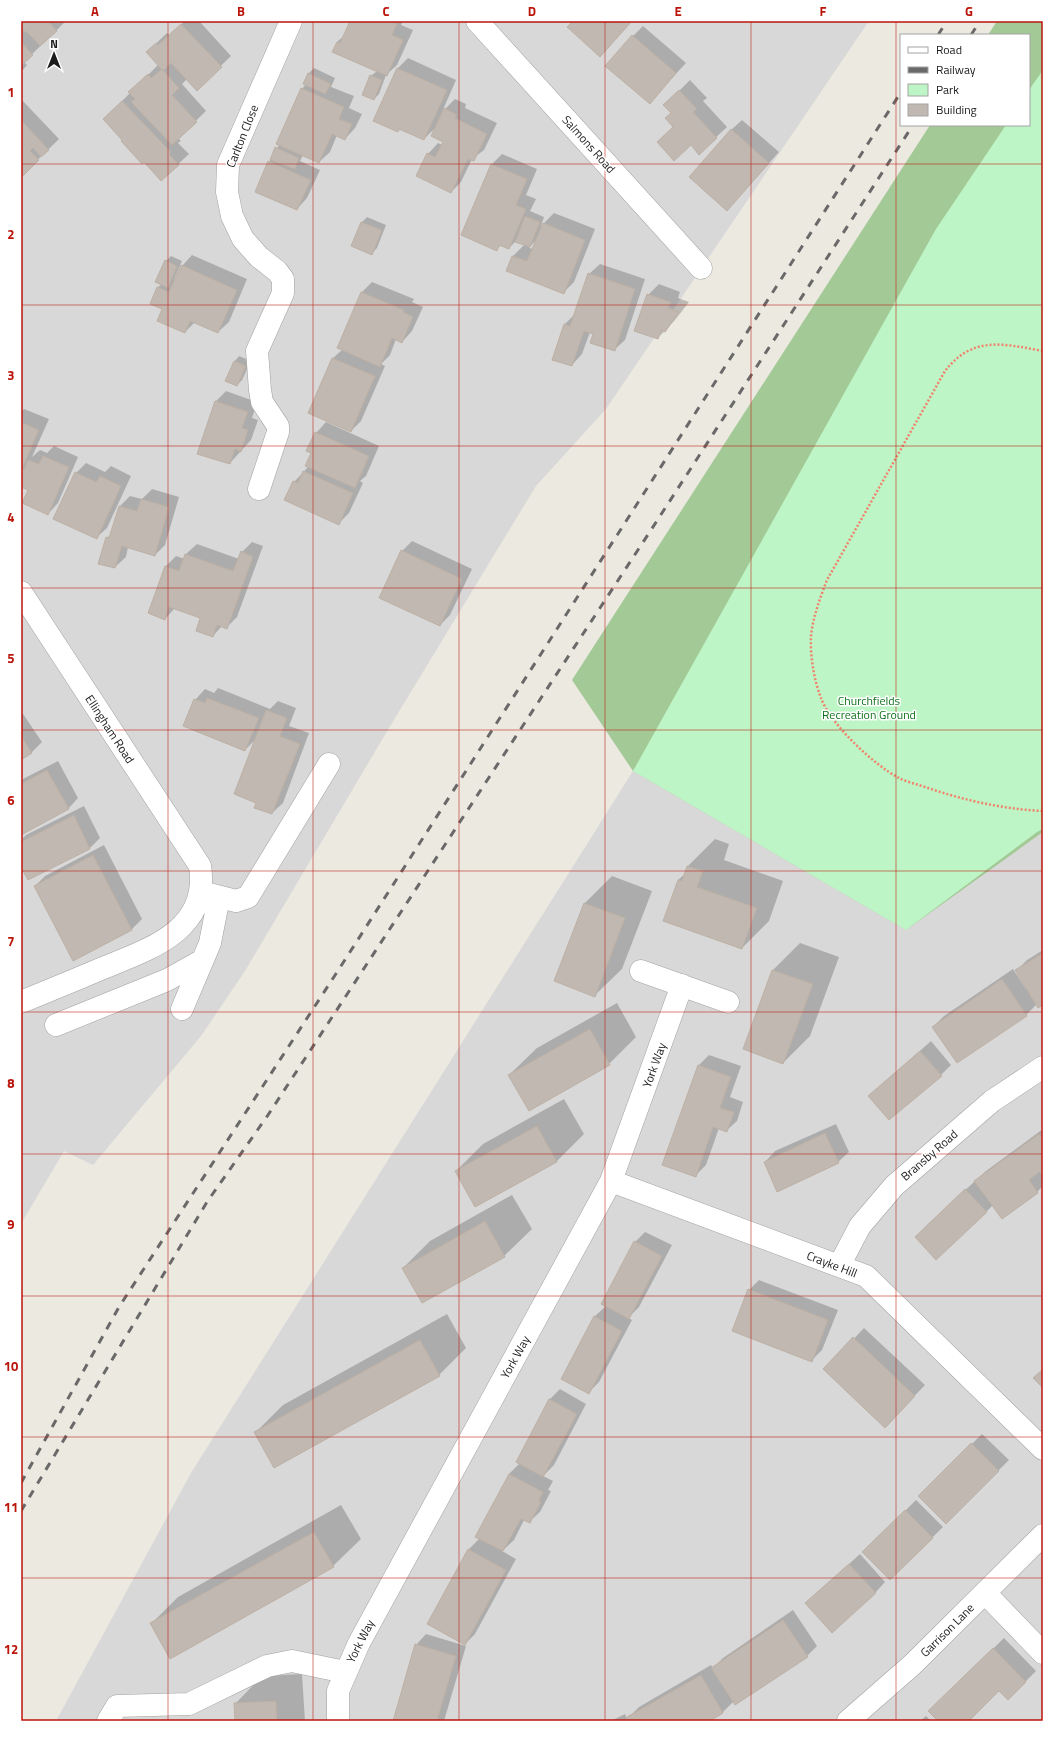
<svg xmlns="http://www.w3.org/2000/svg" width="1064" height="1742" font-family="'Titillium Web',sans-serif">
<rect width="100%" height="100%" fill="#ece9e1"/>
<path fill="#d9d8d8" d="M21 21H869L606 409 536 486 389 728 245 971 201 1036 93 1165 64 1151 21 1224Z
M633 771 906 930 1043 829V1721H56L191 1473Z"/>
<path fill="#a3c997" d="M997 21H1043V832L906 930 633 771 572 680 930 125H1029V35H988Z"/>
<path fill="#bef5c6" d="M1043 70V829L1037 832 906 930 633 771 936 229 1006 125H1029V90Z"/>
<path fill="#0003" fill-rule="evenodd" d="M21 21H66L24 62 27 65 21 72Z
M185 21H199L231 56 197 89 187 79 182 84 206 111 178 138 181 141 178 143 189 154 161 180 124 140 114 109 159 64 147 52 167 33 169 35Z
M352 21H403L401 25 413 30 397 65 386 75 379 94 374 99 371 76 377 71 337 42 346 34Z
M643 26 686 63 650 102 633 36Z
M408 58 456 80 442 112 455 99 466 104 465 108 497 123 484 150 472 159 461 182 451 192 428 154 438 143 442 145 444 141 436 127 424 139 401 128 398 131V68Z
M314 68 335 78 331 87 354 96 349 108 362 114 355 128 345 139 337 135 330 152 319 162 303 155 300 161 320 170 307 198 297 209 269 162 279 145 302 89 306 84 309 73Z
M690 80 707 98 703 101 727 127 699 153 672 113 675 95Z
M21 99 59 139 21 176Z
M742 120 779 152 727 210 731 130Z
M502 154 537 169 526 195 536 199 530 211 544 217 541 226 554 213 595 229 574 282 564 292 508 270 513 256 525 244 516 241 509 248 501 245 497 249 462 234 492 164ZM537 239 533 249 529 248Z
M367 217 386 225 377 248 372 253 353 246 362 222Z
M192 255 247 279 229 322 218 332 195 322 185 332 163 309 151 303 158 287 162 284 166 261 171 256 182 261 174 279 176 280 182 266Z
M600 264 645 279 625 340 614 350 594 334 590 332 582 354 572 365 554 359 565 324 576 313 589 274Z
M372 282 414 299 412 302 423 307 412 331 402 342 396 339 390 355 381 364 385 366 361 421 351 431 309 413 333 358 342 350 338 348 362 292Z
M659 284 680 292 678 298 689 302 675 320 658 338 648 295Z
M239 356 251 361 242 380 237 385 235 361Z
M226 391 257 402 252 418 258 420 251 440 230 463 215 402Z
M24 409 49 419 32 457 40 450 47 453 54 446 78 457 58 503 48 514 29 490 21 486V479L26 467 21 472V412Z
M326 422 379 446 366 476 360 481 363 483 349 513 339 523 294 482 309 466 316 433Z
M86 463 105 472 111 466 131 476 107 528 96 538 76 473Z
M152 489 179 497 165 545 155 555 128 547 126 557 115 567 107 538 112 533 120 506 130 496 142 499Z
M412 541 472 569 450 615 440 625 402 551Z
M252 542 263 546 237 617 227 627 222 626 213 636 202 618 175 608 165 619 149 613 166 566 176 556 185 559 186 554 197 544 239 559 242 552Z
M218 688 270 709 278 701 296 708 289 726 309 733 283 803 272 813 258 802 257 738 245 750 195 700 205 689 214 693Z
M21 711 42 742 32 752 21 759Z
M58 761 78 798 68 809 21 834V780Z
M84 806 100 838 90 848 28 879 21 865 23 860 21 856V840L26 835Z
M715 839 729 844 724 860 783 881 769 921 742 948 678 880 686 873 688 866Z
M104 845 142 919 132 929 74 960 35 886 45 876Z
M612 876 652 891 622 969 594 996 555 981 585 903Z
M800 943 839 957 810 1036 783 1063 744 1049 773 970Z
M1043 950V1004H1037L1026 1015 957 1062 933 1027 944 1016 1013 969 1026 989 1028 988 1017 970 1027 960Z
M617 1003 636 1037 609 1064 509 1075 537 1048Z
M931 1041 951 1065 941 1075 869 1096Z
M709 1055 741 1066 730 1097 743 1102 737 1121 726 1131 719 1128 706 1165 695 1176 698 1066Z
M564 1099 584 1134 557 1161 476 1206 456 1171 483 1144Z
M836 1124 849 1152 838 1162H765L775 1151Z
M1043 1129V1168L1040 1171 1043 1175V1186L1037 1192 1002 1218 993 1205 986 1212 926 1226 986 1171Z
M512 1195 532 1229 504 1256 403 1268 430 1241Z
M645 1232 672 1245 639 1307 628 1318 632 1320 599 1382 589 1392 563 1378 595 1316 606 1306 635 1242Z
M759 1280 838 1310 822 1350 812 1360 749 1290Z
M447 1314 466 1348 439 1375 256 1432 283 1405Z
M864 1328 925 1385 895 1416 825 1369Z
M560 1389 586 1404 554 1465 543 1476 553 1481 548 1490 551 1491 540 1512 529 1522 524 1520 514 1540 502 1551 516 1559 475 1634 465 1644 469 1549 480 1538 509 1474 520 1463 549 1400Z
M982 1434 1009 1460 946 1523 919 1496Z
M916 1500 943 1527 890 1579 864 1552Z
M341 1505 361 1539 333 1566 151 1624 178 1597Z
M860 1554 885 1582 875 1593H817Z
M793 1610 817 1646 807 1656 734 1701 723 1712 708 1721H630L628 1718 639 1707 711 1665 713 1668 723 1658Z
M426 1634 466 1646 444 1721H394L416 1645Z
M1004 1638 1036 1671 1008 1699 999 1690 967 1721H940L930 1711Z
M302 1674 305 1721H236L235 1704 262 1676Z
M625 1714 628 1721H611Z
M926 1716 931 1721H920Z"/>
<path fill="#c0b8b1" stroke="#bdb0a4" d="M21 21H48L57 31 40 46 28 33 21 30Z
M350 21H390L397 24 392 35 403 40 387 76 332 52 337 42 340 43Z
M573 21H632L600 57 567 27Z
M181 24 222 67 197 91 171 63 163 71 146 52 156 43 158 45Z
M632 35 676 73 650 104 605 66Z
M21 42 33 55 21 66Z
M397 68 447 90 424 140 399 129 398 132 373 121Z
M162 69 179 88 172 95 197 122 172 145 131 102 135 99 128 92 148 74 151 78Z
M308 73 331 84 325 94 303 84Z
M370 75 382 80 374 100 362 95Z
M301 88 344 107 339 119 352 124 345 140 332 134 319 163 276 144Z
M679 90 697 109 693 112 717 138 699 155 691 145 674 161 657 142 673 127 665 118 671 113 663 105Z
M122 101 171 152 169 154 179 165 161 181 144 162 142 164 121 141 122 140 103 119Z
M444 108 457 115 455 118 487 134 474 161 468 159 451 193 416 176 427 153 435 157 443 142 431 136Z
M21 120 49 150 41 157 33 148 30 151 39 160 21 178Z
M731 129 769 163 727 211 689 177Z
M275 147 299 158 295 169 270 160Z
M268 161 311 180 297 210 255 192Z
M491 164 527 179 516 205 526 209 509 249 499 245 497 251 461 235Z
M525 216 540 222 530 247 515 242Z
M361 222 382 230 372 255 351 246Z
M543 223 585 240 564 294 506 271 512 256 527 261Z
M165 260 177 266 168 288 155 282Z
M181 265 237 290 218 333 190 321 185 333 157 321 162 309 150 304 157 287 169 292Z
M588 273 635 289 615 351 590 343 593 334 584 331 572 366 552 360 564 324 570 326Z
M361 292 404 310 403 312 413 317 402 343 392 338 380 367 337 348Z
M647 294 671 302 668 308 679 312 665 332 661 330 658 339 634 331Z
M332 358 375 376 351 432 308 413Z
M234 361 246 366 237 386 225 381Z
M215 401 248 412 242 428 248 430 241 452 235 449 230 464 197 454Z
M21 422 39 430 21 471Z
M315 432 369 456 355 488 305 466 311 453 306 451Z
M43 456 69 467 48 515 22 503 28 490 21 487V477L28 460 39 464Z
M303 471 353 493 339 525 284 500 293 481 298 483Z
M75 472 96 482 100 476 121 486 97 539 53 519Z
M141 499 169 507 155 556 122 546 115 568 98 564 106 537 109 538 119 506 137 511Z
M401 550 462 579 440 626 379 598Z
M241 551 253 557 227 629 217 625 213 637 196 631 200 618 169 607 165 620 148 613 165 566 179 571 185 554 233 571Z
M207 698 259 718 245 751 183 726 194 699 205 703Z
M266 710 287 718 280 736 300 744 272 814 254 808 256 803 234 794Z
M21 736 32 753 21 760Z
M47 770 69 809 21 835V784Z
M74 815 90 849 28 880 21 867V862H23L21 858V842Z
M93 855 132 930 73 961 34 886Z
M687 866 703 871 697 887 757 908 742 949 663 921 678 880 682 881Z
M584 903 625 918 595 997 554 981Z
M1043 953V1005L1038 1008 1015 970Z
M772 970 813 984 783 1064 743 1049Z
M1002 979 1027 1016 957 1063 932 1027Z
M590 1029 610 1065 529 1111 508 1075Z
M920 1051 942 1076 889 1120 868 1096Z
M698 1065 731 1077 720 1108 734 1112 727 1132 713 1127 696 1177 662 1165Z
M537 1126 557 1162 475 1207 455 1171Z
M825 1133 839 1163 777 1192 764 1162Z
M1039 1134 1043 1139V1169L1029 1180 1038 1193 1002 1219 974 1181Z
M965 1189 987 1212 936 1260 915 1237Z
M485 1221 505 1257 422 1303 402 1268Z
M634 1241 662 1256 629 1319 601 1304Z
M748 1289 828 1320 812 1362 732 1331Z
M594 1316 622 1331 589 1394 561 1379Z
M853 1337 915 1396 885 1428 823 1369Z
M420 1340 440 1376 274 1468 254 1432Z
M1043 1369V1388L1033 1378Z
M549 1399 577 1414 543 1477 516 1462Z
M971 1443 999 1471 946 1524 918 1496Z
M509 1474 543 1492 539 1501 541 1502 530 1523 521 1519 503 1551 475 1537Z
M905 1510 933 1538 890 1580 862 1552Z
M314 1532 334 1567 170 1659 150 1623Z
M468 1549 506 1570 465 1645 427 1624Z
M849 1564 876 1593 832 1633 805 1603Z
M783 1620 808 1657 735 1705 711 1668Z
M415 1644 456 1656 437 1721H393Z
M993 1648 1026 1682 1008 1700 999 1691 969 1721H938L928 1711Z
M701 1675 723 1713 710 1721H629L627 1717Z
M276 1701 277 1721H235L234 1703Z"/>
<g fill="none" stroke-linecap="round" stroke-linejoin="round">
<g stroke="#a2a2a2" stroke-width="23">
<path id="minor" d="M477 21 701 268
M259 489 278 432V426L262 402 260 390 257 351 283 293V279L277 271 259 257 243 239 232 216 227 192 228 165 291 21
M21 592 200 866C210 930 150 949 103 968 75 980 48 991 21 1002
M201 892 236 901 248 897 329 764
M641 971 728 1002
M182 1009 210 943 219 897
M56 1025 167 980 203 960
M611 1181 866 1276 1043 1449
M839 1266 860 1226 894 1186 992 1101 1043 1067
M985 1593 1043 1653
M108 1721 117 1706 189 1704 267 1666 292 1661 345 1672
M338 1721V1691L359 1643 611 1181 682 985
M848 1721 912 1665 1043 1535"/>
</g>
<path stroke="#f1826c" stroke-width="2.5" stroke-dasharray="2 2" stroke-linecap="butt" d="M1043 351C1004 344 973 335 945 371L827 580C820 598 813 617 811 636 810 656 814 680 821 698 831 725 874 765 899 778 907 782 916 784 925 787 963 800 1002 809 1043 811"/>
<use href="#minor" stroke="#fff" stroke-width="22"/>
<path stroke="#696969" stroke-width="3" stroke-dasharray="8 8" stroke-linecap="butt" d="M938 35 947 21
M971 35 980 21
M21 1483 119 1307 341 966 901 92
M21 1511 207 1202 268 1115 651 530 913 125"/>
</g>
<path fill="none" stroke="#bb150b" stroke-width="1" stroke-opacity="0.55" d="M168 21V1721M313 21V1721M459 21V1721M605 21V1721M751 21V1721M896 21V1721M21 164H1043M21 305H1043M21 446H1043M21 588H1043M21 730H1043M21 871H1043M21 1012H1043M21 1154H1043M21 1296H1043M21 1437H1043M21 1578H1043"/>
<g text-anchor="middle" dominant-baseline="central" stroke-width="3" stroke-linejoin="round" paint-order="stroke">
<g font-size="12" fill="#1b1b1b" stroke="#fff">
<text transform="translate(242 136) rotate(-68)">Carlton Close</text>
<text transform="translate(589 144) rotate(48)">Salmons Road</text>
<text transform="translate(110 729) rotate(57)">Ellingham Road</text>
<text transform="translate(654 1065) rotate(-70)">York Way</text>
<text transform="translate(929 1155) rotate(-41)">Bransby Road</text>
<text transform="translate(832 1264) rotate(21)">Crayke Hill</text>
<text transform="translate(515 1357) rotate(-61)">York Way</text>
<text transform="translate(947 1630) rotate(-45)">Garrison Lane</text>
<text transform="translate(360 1641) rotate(-63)">York Way</text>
</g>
<g font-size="12" fill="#11711e" stroke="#fff">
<text x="869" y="700">Churchfields<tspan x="869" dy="14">Recreation Ground</tspan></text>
</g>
</g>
<rect width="1064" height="1742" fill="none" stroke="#ffffff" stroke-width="44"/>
<rect x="900" y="34" width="130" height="92" fill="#ffffff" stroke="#a4a4a4"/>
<rect x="908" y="47" width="20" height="6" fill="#ffffff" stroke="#a4a4a4"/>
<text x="936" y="54" font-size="12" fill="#1b1b1b">Road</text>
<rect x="908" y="67" width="20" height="6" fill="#696969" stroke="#a4a4a4"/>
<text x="936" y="74" font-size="12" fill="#1b1b1b">Railway</text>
<rect x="908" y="84" width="20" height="12" fill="#bef5c6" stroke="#a4a4a4"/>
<text x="936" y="94" font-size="12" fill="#1b1b1b">Park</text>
<rect x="908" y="104" width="20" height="12" fill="#c0b8b1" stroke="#a4a4a4"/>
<text x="936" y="114" font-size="12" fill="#1b1b1b">Building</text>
<g transform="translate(54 54)" stroke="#ffffff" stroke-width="3" paint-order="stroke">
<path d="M0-3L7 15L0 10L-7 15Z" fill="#1b1b1b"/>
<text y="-6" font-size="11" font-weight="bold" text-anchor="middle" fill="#1b1b1b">N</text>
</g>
<rect x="22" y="22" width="1020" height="1698" fill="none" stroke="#bb150b" stroke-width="1.5"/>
<g font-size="13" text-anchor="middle" font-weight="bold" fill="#bb150b">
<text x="95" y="16">A</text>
<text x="241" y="16">B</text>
<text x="386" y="16">C</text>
<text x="532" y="16">D</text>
<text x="678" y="16">E</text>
<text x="823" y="16">F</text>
<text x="969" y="16">G</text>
<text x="11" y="97">1</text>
<text x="11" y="239">2</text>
<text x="11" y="380">3</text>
<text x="11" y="522">4</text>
<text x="11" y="663">5</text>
<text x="11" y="805">6</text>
<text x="11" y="946">7</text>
<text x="11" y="1088">8</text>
<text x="11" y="1229">9</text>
<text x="11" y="1371">10</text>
<text x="11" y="1512">11</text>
<text x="11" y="1654">12</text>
</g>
</svg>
